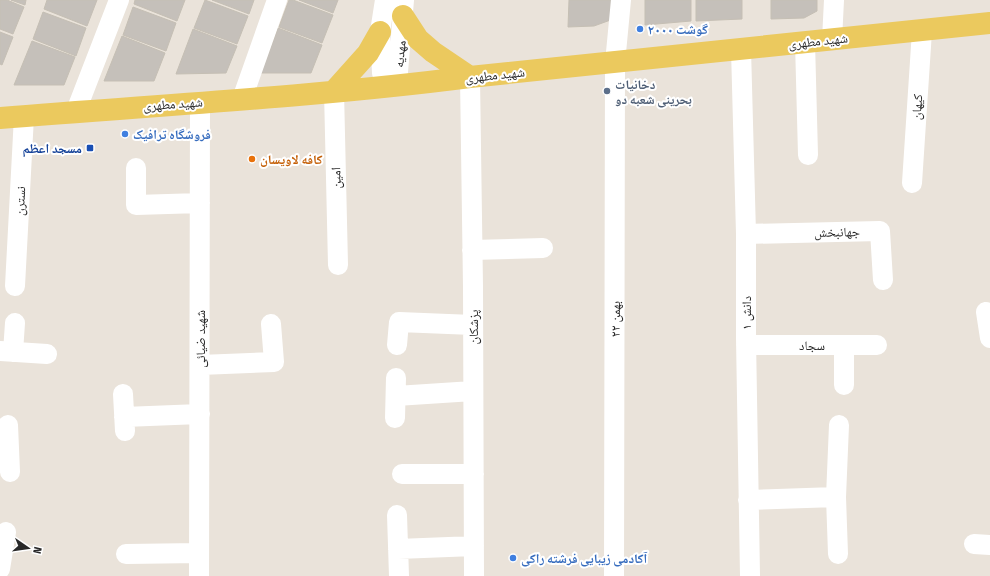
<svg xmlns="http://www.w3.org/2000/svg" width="990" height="576" font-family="'Fira Sans Condensed','Noto Naskh Arabic',sans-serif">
<rect width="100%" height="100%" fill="#eae3da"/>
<path fill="#c5c0ba" stroke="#c5bfb4" d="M0 0H7L24 7 13 34 0 29Z
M11 0H26L25 5Z
M47 0H97L87 26 44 9Z
M135 0H185L177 21 134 4Z
M205 0 248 16 237 44 194 28Z
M212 0H254L249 14Z
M289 0H293L333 15 322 43 279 27Z
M299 0H338L333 13Z
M569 0H615L616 18 594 26 568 27Z
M645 0H691V21L645 25Z
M696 0H742V19L696 21Z
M771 0H817V11L804 18 771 19Z
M133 7 176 23 166 51 123 35Z
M43 12 86 28 76 56 33 39Z
M278 28 322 45 311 73H261Z
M193 29 237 46 226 73 176 74Z
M0 32 13 37 2 65 0 64Z
M122 36 165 53 154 81H104Z
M32 41 75 57 64 85H14Z"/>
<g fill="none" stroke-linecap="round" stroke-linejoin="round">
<path stroke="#fff" stroke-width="20" d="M385 0 380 32 382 73 391 87 398 72 404 0
M832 40 834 0
M805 42 808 155
M741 49 746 234V338L750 576
M470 77 473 287 474 576
M334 91 338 265
M242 99 277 0
M76 111 119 0
M136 168V205L200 203
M912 183 922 31
M746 234 880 231 883 280
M472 250 543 248
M15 286 24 116
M986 312 990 338
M397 345 399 322 473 325
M746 345H877
M0 351 47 354
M13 352 15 323
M200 365 274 362 271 324
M844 385V345
M123 394 125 431
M396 396 473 391
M124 417 200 414
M395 418 396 378
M8 425 10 472
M402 474H474
M748 500 836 497
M397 515 399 576
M974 544 990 545
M398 549 474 546
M126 554 199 553
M838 554 836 497 839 425
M0 569 6 532
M199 576 200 103
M614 576 615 63 621 0"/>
<path stroke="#ebc95e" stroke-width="22" d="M403 16 418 39 433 52 470 77
M334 91 368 53 380 32
M0 118C157 105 314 97 470 77L990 23"/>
</g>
<g fill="#3f7fe0" stroke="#fff" stroke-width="1.5">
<circle cx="640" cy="29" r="4"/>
<circle cx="125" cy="134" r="4"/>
<circle cx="513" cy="558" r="4"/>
</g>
<circle fill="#5c6f8a" stroke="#fff" stroke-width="1.5" cx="607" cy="91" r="4"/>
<rect fill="#1a4fb4" stroke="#fff" stroke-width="1.5" x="86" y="144" width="8" height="8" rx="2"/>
<circle fill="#e8710a" stroke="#fff" stroke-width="1.5" cx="252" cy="159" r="4"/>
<g text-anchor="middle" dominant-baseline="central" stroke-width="4" stroke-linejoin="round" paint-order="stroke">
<g font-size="13" font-weight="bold" fill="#366cbe" stroke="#fff" text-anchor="start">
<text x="648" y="29">گوشت ۲۰۰۰</text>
<text x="133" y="134">فروشگاه ترافیک</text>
<text x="521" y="558">آکادمی زیبایی فرشته راکی</text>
</g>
<g font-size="13" fill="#282828" stroke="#fff">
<text transform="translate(818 41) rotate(-6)">شهید مطهری</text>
<text transform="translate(400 54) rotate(-84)">مهدیه</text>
<text transform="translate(495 75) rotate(-6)">شهید مطهری</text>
<text transform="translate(173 104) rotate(-4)">شهید مطهری</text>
<text transform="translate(917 107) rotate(-86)">کیهان</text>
<text transform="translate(336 178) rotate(-91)">امین</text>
<text transform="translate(20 201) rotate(-87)">نسترن</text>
<text transform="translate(837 232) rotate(-1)">جهانبخش</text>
<text transform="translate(746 313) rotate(-90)">دانش ۱</text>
<text transform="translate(615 319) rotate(-90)">۲۲ بهمن</text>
<text transform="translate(473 327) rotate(-90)">پزشکان</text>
<text transform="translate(200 339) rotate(-90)">شهید ضیائی</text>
<text x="812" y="345">سجاد</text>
</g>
<g font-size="13" font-weight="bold" fill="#4e5e75" stroke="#fff" text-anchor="start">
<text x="615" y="84">دخانیات<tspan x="615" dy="15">بحرینی شعبه دو</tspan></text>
</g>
<g font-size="13" font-weight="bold" fill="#164399" stroke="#fff" text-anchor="end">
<text x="82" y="148">مسجد اعظم</text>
</g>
<g font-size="13" font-weight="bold" fill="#c56008" stroke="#fff" text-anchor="start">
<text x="260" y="159">کافه لاویسان</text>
</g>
</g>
<g transform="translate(28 548) rotate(103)" stroke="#ffffff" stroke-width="3" paint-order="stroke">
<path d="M0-3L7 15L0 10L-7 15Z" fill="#282828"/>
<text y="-6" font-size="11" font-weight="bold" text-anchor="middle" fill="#282828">N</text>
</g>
</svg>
